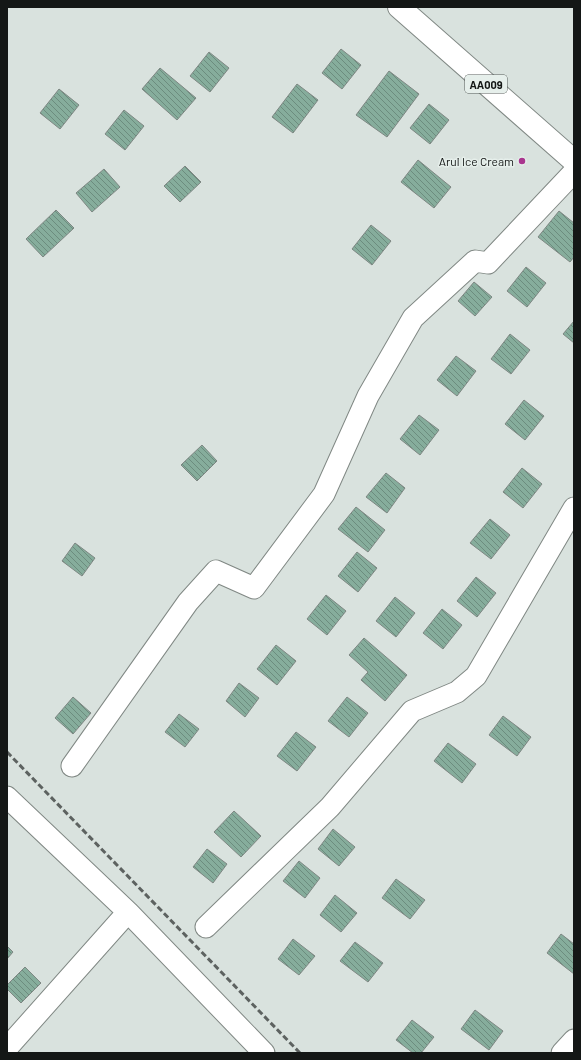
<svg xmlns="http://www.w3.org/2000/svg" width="581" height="1060" font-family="Barlow,sans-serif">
<defs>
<pattern id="building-back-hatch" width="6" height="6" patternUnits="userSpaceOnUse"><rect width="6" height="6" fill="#86ad9c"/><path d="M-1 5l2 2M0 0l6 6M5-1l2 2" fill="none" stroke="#6c8c7e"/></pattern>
</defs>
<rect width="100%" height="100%" fill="#d9e2de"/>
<path fill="url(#building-back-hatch)" stroke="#7e8783" d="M341 49 361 65 342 89 322 73Z
M209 52 229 68 210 92 190 76Z
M160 68 196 98 177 120 142 89Z
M389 71 419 94 387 137 356 115Z
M297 84 318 100 293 133 272 117Z
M59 89 79 105 60 129 40 113Z
M429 104 449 120 430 144 410 128Z
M124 110 144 126 125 150 105 134Z
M418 160 451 187 434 208 401 182Z
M185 166 201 182 180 202 164 186Z
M104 169 120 187 92 212 76 193Z
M56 210 74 228 43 257 26 239Z
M559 211 574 223V257L570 262 538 237Z
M371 225 391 241 372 265 352 249Z
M526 267 546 283 527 307 507 291Z
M474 282 492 297 475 316 458 301Z
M574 321V343L563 334Z
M510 334 530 350 511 374 491 359Z
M456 356 476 371 457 396 437 380Z
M524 400 544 416 525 440 505 424Z
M419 415 439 430 420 455 400 439Z
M202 445 217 461 197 481 181 465Z
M522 468 542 484 523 508 503 492Z
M386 473 405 488 387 513 366 497Z
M356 507 385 530 368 552 338 529Z
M490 519 510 535 491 559 470 543Z
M75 543 95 558 82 576 62 561Z
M357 552 377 568 358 592 338 576Z
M476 577 496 593 477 617 457 601Z
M326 595 346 611 327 635 307 619Z
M395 597 415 613 396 637 376 621Z
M442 609 462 625 443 649 423 633Z
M364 638 407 675 385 701 361 680 368 672 349 655Z
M276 645 296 661 277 685 257 669Z
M239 683 259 698 245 717 226 701Z
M73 697 91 713 73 734 55 718Z
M347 697 368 713 349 737 328 721Z
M179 714 199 729 185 747 165 732Z
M503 716 531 737 517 756 489 735Z
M296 732 316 747 297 771 277 756Z
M448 743 476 764 462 783 434 761Z
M234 811 261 836 241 857 214 832Z
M333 829 355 847 339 866 318 849Z
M207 849 227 864 213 883 193 867Z
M299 861 320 878 305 898 283 881Z
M396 879 425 900 410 919 382 898Z
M335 895 357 913 341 932 320 915Z
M561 934 574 944V974L547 953Z
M293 939 315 956 299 975 278 959Z
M355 942 383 963 368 982 340 961Z
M7 946 13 952 7 959Z
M25 967 41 983 21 1003 7 989V985Z
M475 1010 503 1031 489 1050 461 1029Z
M412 1020 434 1037 421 1053H413L396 1040Z"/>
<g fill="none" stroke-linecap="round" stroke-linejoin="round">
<g stroke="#808884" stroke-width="23">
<path id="minor" d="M72 766 188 602 216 571 254 588 324 494 368 396 413 318 475 261 488 263 574 172
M7 797 128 912 264 1053
M206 927 330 807 412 711 457 692 476 676 574 508
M7 1048 128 912
M562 1053 574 1040"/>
</g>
<g stroke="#808884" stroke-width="24">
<path id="highway" d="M399 7 574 161"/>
</g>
<use href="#minor" stroke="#fff" stroke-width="21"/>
<use href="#highway" stroke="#fff" stroke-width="22"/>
<path stroke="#5d6260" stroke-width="3" stroke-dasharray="6 3" stroke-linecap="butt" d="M7 752 300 1053"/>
</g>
<circle fill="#a9358e" stroke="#e6efeb" stroke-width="1.5" cx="522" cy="161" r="4"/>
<g text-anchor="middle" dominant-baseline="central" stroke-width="3" stroke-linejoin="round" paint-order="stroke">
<rect fill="#e6efeb" stroke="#535856" stroke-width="1" x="465" y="75" width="42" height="18" rx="3"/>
<g font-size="11" font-weight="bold" fill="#141716">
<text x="486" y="84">AA009</text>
</g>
<g font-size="12" fill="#141716" stroke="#e6efeb" text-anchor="end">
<text x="514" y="161">Arul Ice Cream</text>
</g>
</g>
<rect width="581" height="1060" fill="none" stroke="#141716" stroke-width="16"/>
</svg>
